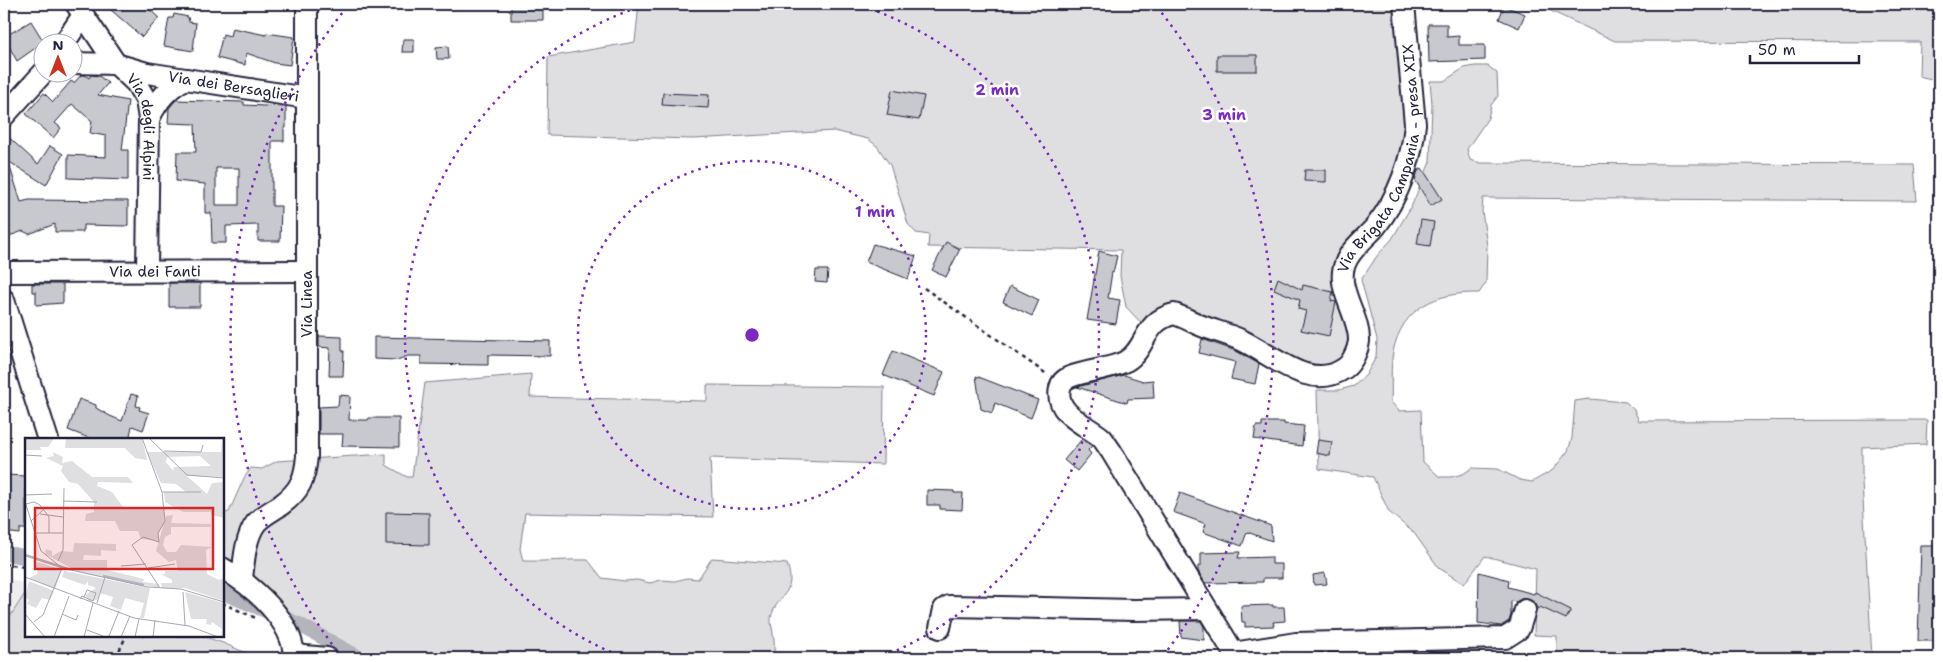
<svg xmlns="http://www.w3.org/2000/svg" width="1943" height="662" font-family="'Shantell Sans',sans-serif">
<rect width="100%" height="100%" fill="#fff"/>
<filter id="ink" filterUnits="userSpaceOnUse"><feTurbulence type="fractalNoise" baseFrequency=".02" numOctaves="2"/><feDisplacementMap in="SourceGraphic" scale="10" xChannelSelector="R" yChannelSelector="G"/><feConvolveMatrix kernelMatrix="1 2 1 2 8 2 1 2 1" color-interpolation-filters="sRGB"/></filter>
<g filter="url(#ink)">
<path fill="#eeeef1" d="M4 578 26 584V592L4 626Z"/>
<path fill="#dfdfe2" stroke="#80808e" d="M639 4H1402L1409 157 1346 262 1356 342 1336 368 1305 364 1197 316 1149 331 1126 307 1120 276 1121 250 928 247 929 235 916 233 908 224 890 165 877 146 868 139 834 131 693 139 547 135 548 57 635 42Z
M1536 4H1939V81L1919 76 1920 42 1615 41Z
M1475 66H1488L1497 73 1498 96 1491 105 1488 118 1467 149 1470 160 1481 163 1914 165 1917 201 1483 198 1482 211 1487 246 1486 283 1479 293C1437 292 1402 307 1393 352 1390 368 1392 386 1391 402L1399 411 1421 410 1423 462 1440 477H1451L1463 474 1472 468 1498 469 1520 480 1532 482 1553 470 1568 451 1572 438 1575 401 1589 399 1626 402 1634 410 1639 421 1927 420 1926 444 1862 447V482L1872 658H1557V636L1534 635 1536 569 1485 556 1464 584 1439 568 1414 533 1389 512 1373 477 1319 469 1317 390H1339L1354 386 1366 375 1376 357 1377 339 1361 280 1377 256 1392 239 1412 205 1430 162 1432 104 1430 81H1444L1464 68Z
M531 374 530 397 707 401V385L884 387 883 464 710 458 713 517 525 513 520 549 523 561C545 562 566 559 588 560L602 578 625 581 637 580 650 583 661 580 675 581 687 578 698 579 712 558 787 564C798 595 776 594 771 618 770 623 773 629 773 634 775 642 774 650 774 658H359L348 646 292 616 284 605 265 587 223 563 222 514 229 512 244 478 251 468 262 469 277 461 386 454V465L407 477H412L425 383Z
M26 592V636H202L223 643 258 658H9L4 654V626Z"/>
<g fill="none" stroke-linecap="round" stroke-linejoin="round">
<path stroke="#b4b4bc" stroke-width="15" d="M4 553 26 557
M222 592 300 625 360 658"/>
</g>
<path fill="#c8c8cf" stroke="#22223b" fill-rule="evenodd" d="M117 4H143L159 18 142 37 111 10Z
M511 4H543V20H511Z
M1504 6 1525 14 1519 28 1499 19Z
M174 14 188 17 189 22 196 23 193 51 164 46 169 18H173Z
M31 21 44 42 17 61 4 37Z
M1428 24H1447V37L1459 36V45H1485V60L1429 62Z
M232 28 266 35V33L294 37 290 65 275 63 246 53 245 65 217 58 223 34 230 36Z
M403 39H414V52H402Z
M448 46 449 59H437L436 47Z
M1217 55H1257V71H1217Z
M81 75H85L89 78 91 75 99 76 108 83 98 95 128 101 122 150H128V180L68 178V155L106 157V136L90 133 92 121 72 104 55 123 61 128 53 138 26 114 44 93 53 102 71 81 74 83Z
M892 90 924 96 919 120 887 115Z
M663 93 709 95 708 108 662 105Z
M176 100 244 102V105L286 107V128H284V141H272V206H281L280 241H258V225L226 226V243H212L211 213H205V184L176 181 177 152H196L195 124 168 123 169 108ZM216 168H239V205H216Z
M4 133 38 164 50 146 63 154 46 185 8 161 21 202 29 200 128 201V226L83 225V232H55V224L29 234 23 231 4 238Z
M1422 168 1442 199 1431 206 1415 180 1418 171Z
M1305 170H1326V182L1304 181Z
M1421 220 1434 222 1430 246 1417 244Z
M946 242 960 249 946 277 932 270Z
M873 244 916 256 908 279 866 262Z
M1099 251 1117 256 1113 273 1112 272 1108 298 1120 300 1116 324 1087 320Z
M816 270H828L827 283 815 282Z
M1278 278 1302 290 1303 285 1333 292 1331 301 1336 302 1329 336 1301 330 1306 311 1298 309 1300 300 1274 289Z
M169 283H200V307H169Z
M32 284H63V303L36 305V292H32Z
M1010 286 1039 300 1032 316 1003 302Z
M319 336 342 337V351H344L343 376H329L330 348 319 347Z
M374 337 550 341V356L488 355V365L421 364V356H408L397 360 374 359Z
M1202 339 1236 351 1259 364 1255 384 1231 379 1235 362 1199 353Z
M893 351 944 372 934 396 883 375Z
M1124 375 1143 381 1153 380 1154 398 1128 399 1127 403 1077 387Z
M976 376 1038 400 1031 418 995 403 992 413 981 409Z
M131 394 138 396 136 406 140 407 139 410 149 413 143 430 132 426 129 440H94L68 430 79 399 96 405V408L110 416 122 421Z
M339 395 350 396 349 420H368L369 418H399V447L342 446 343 434H319V407L338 406Z
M1262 422H1284V424L1304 426 1302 446 1254 439 1256 426H1262Z
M1082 439 1092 446 1088 450 1091 454 1077 471 1064 460Z
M1318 440 1332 442 1330 456 1316 453Z
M5 475 26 476V529H20V534L4 532Z
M927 490 954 491V493H963L962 510 940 509V505H927Z
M1180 493 1271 526 1272 541 1247 532 1242 546 1203 532 1206 524 1173 512Z
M386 512 429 513V545L386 544Z
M1921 546H1939V641H1918Z
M1240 552 1238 558 1272 557V564H1282V578H1263V582L1205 583 1198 571V566H1201V553Z
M1479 572 1509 580 1508 587 1534 594 1535 592 1571 610 1566 619 1540 607 1539 609 1537 608 1533 602 1523 598 1516 602 1511 601V615L1509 621 1501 626 1478 623Z
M1325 573 1327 584 1314 585 1313 575Z
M1273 605V607H1284L1285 621 1273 622 1274 626 1245 627V622H1242L1241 606Z
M1180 621H1201L1204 627V640L1181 637Z
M1341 654V658H1276L1297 655Z"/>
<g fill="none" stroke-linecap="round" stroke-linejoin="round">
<g stroke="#22223b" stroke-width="24">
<g id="minor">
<path id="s1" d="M76 4 116 64 136 83 146 100 149 119 147 271"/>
<path d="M65 42 83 15"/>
<path id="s2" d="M72 63 116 64 147 73 307 98"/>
<path d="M4 116 44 72"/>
<path d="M149 119C157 101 168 87 186 79"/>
<path id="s3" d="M4 272 307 271"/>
<path d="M4 300 48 440"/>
<path d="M222 568C252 585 294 621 294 658"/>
<path d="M242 579C244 561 245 538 256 523 263 515 272 511 281 505 300 491 305 479 307 456V4"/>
<path d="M940 628 944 609 949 606 1134 610 1207 609"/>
<path d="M1233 653 1296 643 1505 638 1519 629 1525 610"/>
<path d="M294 655 327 658"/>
<path id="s4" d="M1237 658 1111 451C1108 447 1105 442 1102 438 1087 425 1054 414 1060 388 1061 383 1065 379 1070 377 1087 370 1111 369 1126 361 1147 349 1143 321 1174 314 1184 317 1192 322 1202 326 1215 331 1228 334 1241 340 1272 354 1310 393 1345 368 1352 363 1358 350 1359 341 1360 316 1335 288 1345 264 1350 249 1366 238 1376 226 1398 198 1412 160 1415 124L1404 4"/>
</g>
</g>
<path stroke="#22223b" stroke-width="2.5" stroke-dasharray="4 4" stroke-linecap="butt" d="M924 288 1048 375
M4 564 26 567
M222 603 258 619
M116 658 126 636"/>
<use href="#minor" stroke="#fff" stroke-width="20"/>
</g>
</g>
<g fill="none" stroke="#7b2cbf" stroke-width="2.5" stroke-dasharray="2.5 5">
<circle cx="752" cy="335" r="174"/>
<path d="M625 658A347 347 0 0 1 648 4M856 4A347 347 0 0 1 879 658"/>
<path d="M341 656A521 521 0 0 1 347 7M1157 7A521 521 0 0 1 1163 656"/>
</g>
<g text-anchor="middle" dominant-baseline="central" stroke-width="5" stroke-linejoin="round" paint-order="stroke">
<g font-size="15" fill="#22223b" stroke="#fff">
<text stroke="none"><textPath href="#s2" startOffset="164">Via dei Bersaglieri</textPath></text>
<text stroke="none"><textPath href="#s1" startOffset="145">Via degli Alpini</textPath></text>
<text stroke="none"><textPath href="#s4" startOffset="884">Via Brigata Campania - presa XIX</textPath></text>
<text stroke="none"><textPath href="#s3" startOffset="151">Via dei Fanti</textPath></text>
<text transform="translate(307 304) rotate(-90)">Via Linea</text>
</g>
</g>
<g transform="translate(25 438)">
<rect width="199" height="199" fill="#fff"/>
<path d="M0 0H28V2L23 9H15L16 12H0ZM41 0H117L122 22 110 20 100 10H40ZM189 0H199V39L162 38 182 56 187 45 199 44V80L186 77V74H158L140 64 139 54H161L151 46 136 45 122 14H196L197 1ZM175 18 186 28 149 29 148 33 141 24 142 19ZM28 14 38 19 37 25 47 23 67 39H103L108 45 73 44 72 48 87 54 98 69H139V85L133 96 134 103 116 101 113 93H95L90 83H60L61 76 69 74V64L53 46 44 44 36 33 38 28 21 20 29 18ZM148 77 146 85 186 86V89H146V96L140 99 138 107 142 114H151L156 107 187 109 181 112 182 136 194 142 199 140V163L160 150H137L136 145H147V142L136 136H140V133H153L151 122 144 124 131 113 141 78ZM49 105 91 106V113L76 112V118L59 117 58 122H82V132L119 141 118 144 133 146 135 150 55 135 20 116 21 111 27 113V118L36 113 48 114ZM13 124 37 132 30 151 4 140 12 136 13 132 10 129ZM39 133 125 150 119 180H115L119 165 100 160 96 172 85 168 88 159 75 155 72 162 64 163 60 157 71 150 63 147V143L60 147 37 139ZM4 143 29 153 25 162 17 160 11 170 2 166 4 162 0 160ZM160 154 199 165V199H196L197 191 187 184 186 187 181 186 182 181H166Z" fill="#dfdfe2" fill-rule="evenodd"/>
<path fill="none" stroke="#b4b4bc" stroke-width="2.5" d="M0 117 43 131M78 138 119 147"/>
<path fill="none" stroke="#a7a7b1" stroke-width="1" d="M117 0 137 54 140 83 133 95 134 104 118 99 107 107 135 150M124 0 162 37 199 40M139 13 176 14 178 7M0 17 17 18M137 54H176M0 57 27 56M38 63 72 64M0 64 16 113 37 130 18 177 9 184M1 66 9 64 15 67 24 79V95M15 76 38 79M6 83 18 72M10 95H38M33 123 38 112 39 50M96 128 121 126M37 130 123 149 156 151 199 164M123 130 150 126M0 139 109 180 164 188 193 199M158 154 160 187M55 161 57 158 59 159 68 163 71 155 62 152 59 159M72 165 80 139M0 176 20 199M37 176 51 182 53 177M62 192 78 198M84 198 94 173M29 199 44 158M59 199 68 165M96 199 105 178M110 199 114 181M128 199 130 182"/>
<path fill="#d62828" fill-opacity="0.15" stroke="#d62828" stroke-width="2.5" d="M10 70H188V131H10Z"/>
<rect width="199" height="199" fill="none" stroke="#22223b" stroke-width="2.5"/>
</g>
<circle cx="752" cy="335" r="8" fill="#7b2cbf" stroke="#fff" stroke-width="2.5"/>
<g font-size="15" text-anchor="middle" font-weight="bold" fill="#7b2cbf" stroke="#fff" stroke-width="5" stroke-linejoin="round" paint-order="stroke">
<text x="997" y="95">2 min</text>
<text x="1224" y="120">3 min</text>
<text x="875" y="217">1 min</text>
</g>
<rect width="1943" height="662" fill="none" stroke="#fff" stroke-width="20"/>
<rect x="10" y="10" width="1923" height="642" fill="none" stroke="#22223b" stroke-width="2" filter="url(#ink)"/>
<g transform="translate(58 58)"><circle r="24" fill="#ffffff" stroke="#a7a7b1"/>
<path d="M0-4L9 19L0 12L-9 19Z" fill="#c8321e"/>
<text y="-8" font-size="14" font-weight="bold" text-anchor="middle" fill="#22223b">N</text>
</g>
<path d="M1750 55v8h109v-8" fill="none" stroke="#22223b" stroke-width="2.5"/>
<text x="1758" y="55" font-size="15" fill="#22223b" stroke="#ffffff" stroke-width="4" paint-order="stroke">50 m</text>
</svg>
